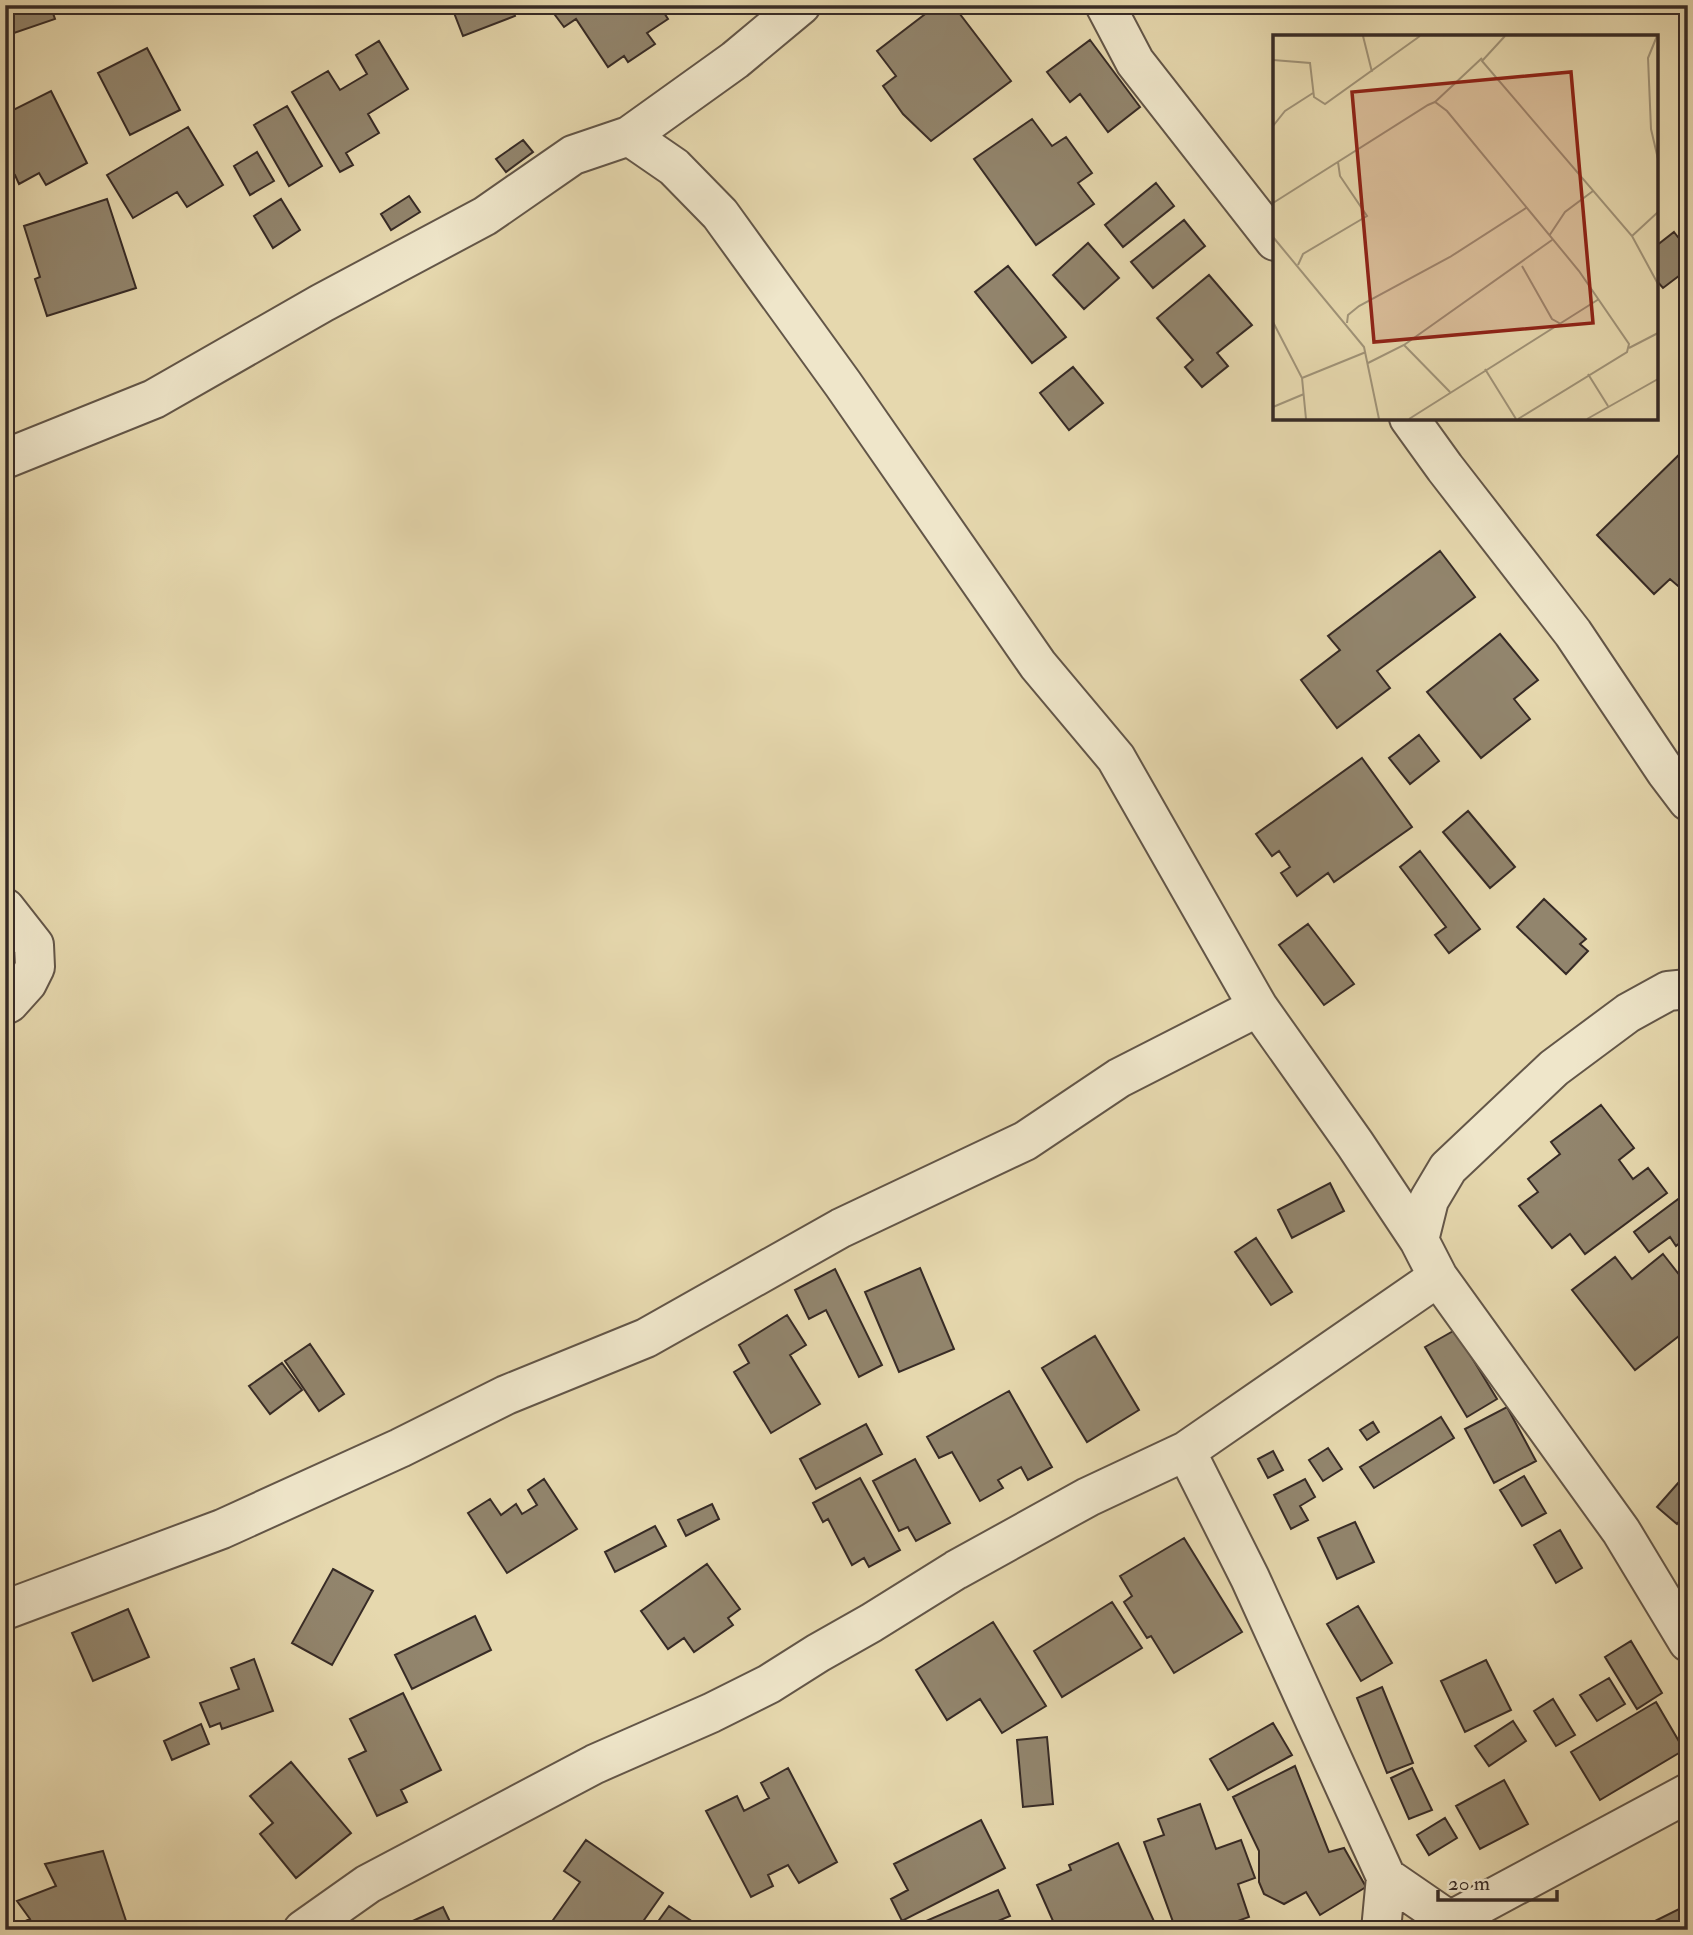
<svg xmlns="http://www.w3.org/2000/svg" width="1693" height="1935" font-family="'IM FELL Double Pica',serif">
<rect width="100%" height="100%" fill="#e6d8ae"/>
<filter id="stains"><feTurbulence type="fractalNoise" baseFrequency=".00286" numOctaves="4"/><feColorMatrix values="0 0 0 0 .2 0 0 0 0 .09 0 0 0 0 .02 0 0 0 .5 -.17"/></filter>
<radialGradient id="worn" r=".72"><stop offset=".6" stop-color="#630" stop-opacity="0"/><stop offset="1" stop-color="#630" stop-opacity=".3"/></radialGradient>
<path fill="#92856d" stroke="#372b26" stroke-width="2" d="M5 5H50L55 19 14 33Z
M451 5H511L515 16 463 36Z
M561 5H659L668 19 647 33 655 44 628 62 624 56 608 67 576 19 564 27 552 11Z
M937 5H953L1011 81 931 141 903 114 883 86 896 76 877 51Z
M1090 40 1140 107 1108 132 1080 94 1070 102 1047 72Z
M379 41 408 89 368 114 379 133 346 153 353 165 340 172 292 92 328 71 340 90 367 74 356 55Z
M147 48 180 110 130 135 98 73Z
M51 91 87 163 46 185 39 173 19 184 15 175 5 180V114Z
M287 106 322 166 289 186 254 125Z
M1032 119 1052 146 1066 137 1092 173 1078 183 1094 204 1036 245 974 159Z
M188 127 223 185 187 207 177 192 133 218 107 175Z
M523 140 533 152 506 172 496 159Z
M257 152 274 181 250 195 234 166Z
M1156 183 1174 206 1123 247 1105 225Z
M409 196 420 212 391 230 381 214Z
M107 199 136 288 47 316 35 279 40 277 24 226Z
M281 199 300 230 273 248 254 216Z
M1184 220 1205 246 1153 288 1131 262Z
M1674 232 1688 250V269L1663 288 1656 280V246Z
M1088 243 1119 278 1084 309 1053 275Z
M1008 266 1066 337 1032 363 975 292Z
M1209 275 1252 325 1217 353 1228 366 1202 387 1185 367 1193 360 1157 318Z
M1073 367 1103 403 1069 430 1040 393Z
M1688 446V576L1678 586 1670 579 1654 594 1597 535Z
M1440 551 1475 597 1377 671 1390 688 1337 728 1301 680 1340 650 1328 636Z
M1500 634 1538 680 1514 699 1530 719 1481 758 1427 692Z
M1419 735 1439 761 1410 784 1389 758Z
M1362 758 1412 827 1334 882 1328 873 1297 896 1281 873 1290 867 1279 851 1272 856 1256 834Z
M1468 811 1515 867 1490 888 1443 832Z
M1420 851 1480 929 1449 953 1435 935 1446 927 1400 867Z
M1544 899 1586 939 1580 944 1588 951 1566 974 1517 927Z
M1308 924 1354 984 1324 1005 1279 945Z
M1601 1105 1634 1148 1619 1160 1633 1179 1648 1168 1667 1193 1585 1254 1570 1234 1552 1248 1519 1206 1538 1192 1528 1179 1560 1154 1551 1142Z
M1330 1183 1344 1211 1292 1238 1278 1210Z
M1681 1197 1688 1207V1236L1676 1246 1670 1237 1649 1252 1634 1232Z
M1256 1238 1292 1292 1271 1305 1235 1252Z
M1663 1254 1688 1286V1329L1635 1370 1572 1290 1615 1257 1632 1279Z
M920 1268 954 1349 899 1372 865 1292Z
M835 1269 882 1365 859 1377 826 1310 809 1319 795 1290Z
M787 1315 806 1345 790 1355 820 1404 771 1433 734 1372 749 1363 739 1345Z
M1455 1330 1497 1399 1467 1417 1425 1347Z
M1095 1336 1139 1410 1087 1442 1042 1368Z
M310 1344 344 1394 319 1411 285 1361Z
M282 1363 302 1390 270 1414 249 1386Z
M1009 1391 1052 1467 1028 1480 1021 1467 998 1480 1003 1488 980 1501 952 1452 939 1458 927 1437Z
M1507 1407 1536 1461 1494 1483 1465 1429Z
M1441 1417 1454 1438 1374 1488 1360 1467Z
M1373 1422 1379 1432 1367 1440 1360 1430Z
M866 1424 882 1454 816 1489 800 1459Z
M1328 1448 1342 1469 1323 1481 1309 1460Z
M1273 1451 1283 1470 1268 1478 1258 1459Z
M915 1459 950 1523 916 1541 908 1527 899 1531 873 1481Z
M1524 1476 1546 1513 1522 1526 1500 1490Z
M860 1478 900 1550 869 1567 864 1558 852 1565 828 1519 823 1522 813 1503Z
M544 1479 577 1529 507 1573 468 1513 490 1499 501 1515 516 1504 522 1514 537 1505 528 1490Z
M1305 1479 1315 1497 1300 1506 1308 1520 1291 1529 1274 1495Z
M1679 1482 1688 1490V1511L1677 1524 1657 1507Z
M712 1504 719 1519 686 1536 678 1520Z
M1355 1522 1374 1562 1337 1579 1318 1538Z
M655 1526 666 1546 615 1572 605 1552Z
M1560 1530 1582 1568 1556 1583 1534 1545Z
M1184 1538 1242 1632 1174 1673 1151 1636 1147 1638 1124 1602 1132 1596 1120 1576Z
M707 1564 740 1609 728 1618 733 1625 694 1652 684 1638 668 1649 641 1611Z
M333 1569 373 1591 332 1665 292 1643Z
M1112 1602 1142 1648 1062 1697 1034 1651Z
M1358 1606 1392 1663 1361 1681 1327 1624Z
M128 1609 149 1657 93 1681 72 1633Z
M475 1616 491 1650 412 1689 395 1655Z
M993 1622 1046 1706 1002 1733 980 1699 947 1720 916 1670Z
M1631 1641 1662 1693 1637 1709 1605 1657Z
M254 1659 273 1711 222 1729 220 1723 210 1727 200 1703 239 1689 231 1668Z
M1486 1660 1511 1710 1465 1732 1441 1681Z
M1609 1678 1625 1704 1597 1721 1580 1695Z
M1382 1687 1413 1763 1387 1773 1357 1698Z
M403 1693 441 1770 401 1790 407 1802 377 1816 349 1759 366 1751 350 1719Z
M1553 1699 1575 1735 1556 1746 1534 1711Z
M1656 1702 1684 1750 1600 1800 1571 1752Z
M1513 1721 1526 1741 1489 1766 1475 1746Z
M1273 1723 1292 1755 1228 1790 1210 1759Z
M201 1724 209 1744 172 1760 164 1741Z
M1047 1737 1053 1804 1023 1807 1017 1740Z
M291 1762 351 1833 296 1878 260 1834 273 1823 250 1796Z
M1295 1766 1329 1852 1344 1848 1366 1887 1320 1915 1306 1892 1284 1904 1264 1894 1259 1882V1851L1233 1797Z
M788 1768 837 1862 799 1883 788 1865 768 1875 773 1886 751 1897 706 1811 737 1796 744 1811 769 1798 761 1783Z
M1412 1768 1432 1810 1409 1819 1391 1778Z
M1504 1780 1528 1824 1480 1849 1456 1806Z
M1200 1804 1216 1849 1241 1840 1255 1878 1238 1884 1249 1917 1213 1930H1176L1144 1842 1164 1835 1158 1819Z
M1445 1818 1457 1838 1429 1855 1417 1835Z
M981 1820 1005 1868 902 1921 891 1899 908 1890 894 1864Z
M586 1840 663 1893 637 1930H546L580 1882 564 1871Z
M1118 1843 1158 1930H1057L1037 1885 1071 1870 1069 1865Z
M103 1851 129 1930H10V1928L30 1919 17 1901 56 1886 45 1864Z
M998 1890 1010 1916 977 1930H913L912 1927Z
M669 1906 693 1922 687 1930H652Z
M1685 1906 1688 1912V1930H1637Z
M443 1907 454 1930H393Z"/>
<g fill="none" stroke-linecap="round" stroke-linejoin="round">
<g stroke="#635648" stroke-width="42">
<path id="street" d="M1105 5 1135 62 1275 241
M629 136 735 60 801 5
M1409 418 1445 468 1573 633 1666 772 1688 801
M5 459 154 399 322 303 485 216 573 155 629 136 674 167 720 214 843 384 1038 665 1116 758 1258 1007 1355 1144 1419 1240 1438 1277 1621 1531 1688 1642
M5 908 34 945 35 967 27 983 9 1003 5 1005
M1419 1240 1429 1200 1448 1168 1554 1068 1628 1013 1668 991 1688 989
M1186 1451 1250 1578 1386 1877 1450 1921
M5 1610 222 1529 400 1448 506 1395 646 1338 841 1228 1025 1141 1119 1078 1258 1007
M303 1930 368 1884 595 1764 711 1713 769 1684 818 1653 871 1623 956 1570 1088 1497 1186 1451 1438 1277
M1381 1930 1386 1877
M1433 1930 1688 1793"/>
</g>
<use href="#street" stroke="#efe6ca" stroke-width="38"/>
</g>
<g transform="translate(1273 35)">
<rect width="385" height="385" fill="#e6d8ae"/>
<path fill="none" stroke="#a09378" stroke-width="2" d="M90 1 99 37M232 1 209 26 359 201 385 249M384 1 375 23 378 94 385 124M0 25 37 28 41 62 52 69 147 1M162 67 209 23M0 91 12 76 40 58M0 168 155 70 162 67 174 76 306 236 356 309 354 317 245 384M276 201 292 177 320 156M359 201 385 177M0 202 91 312 106 384M25 230 30 219 94 181 67 141 65 127M249 231 279 284 288 289M0 287 29 343 33 384M74 288 75 280 86 271 177 222 253 173M131 310 177 357M356 313 385 298M95 328 131 310 279 205M212 334 243 384M315 339 335 371M29 343 93 317M0 372 31 359M136 384 326 264M314 384 385 344"/>
<path fill="#8f2418" fill-opacity="0.15" stroke="#8f2418" stroke-width="3.5" d="M298 37 320 288 101 307 79 57Z"/>
<rect width="385" height="385" fill="none" stroke="#372b26" stroke-width="3.5"/>
</g>
<rect width="1693" height="1935" fill="none" stroke="#e6d8ae" stroke-width="28"/>
<rect x="7" y="7" width="1679" height="1921" fill="none" stroke="#372b26" stroke-width="3.5"/>
<rect x="14" y="14" width="1665" height="1907" fill="none" stroke="#372b26" stroke-width="2"/>
<path d="M1438 1890v10h119v-10" fill="none" stroke="#372b26" stroke-width="3.5"/>
<text x="1448" y="1890" font-size="21" fill="#372b26" stroke="#efe6ca" stroke-width="5" paint-order="stroke">20 m</text>
<rect width="100%" height="100%" filter="url(#stains)"/>
<rect width="100%" height="100%" fill="url(#worn)"/>
</svg>
